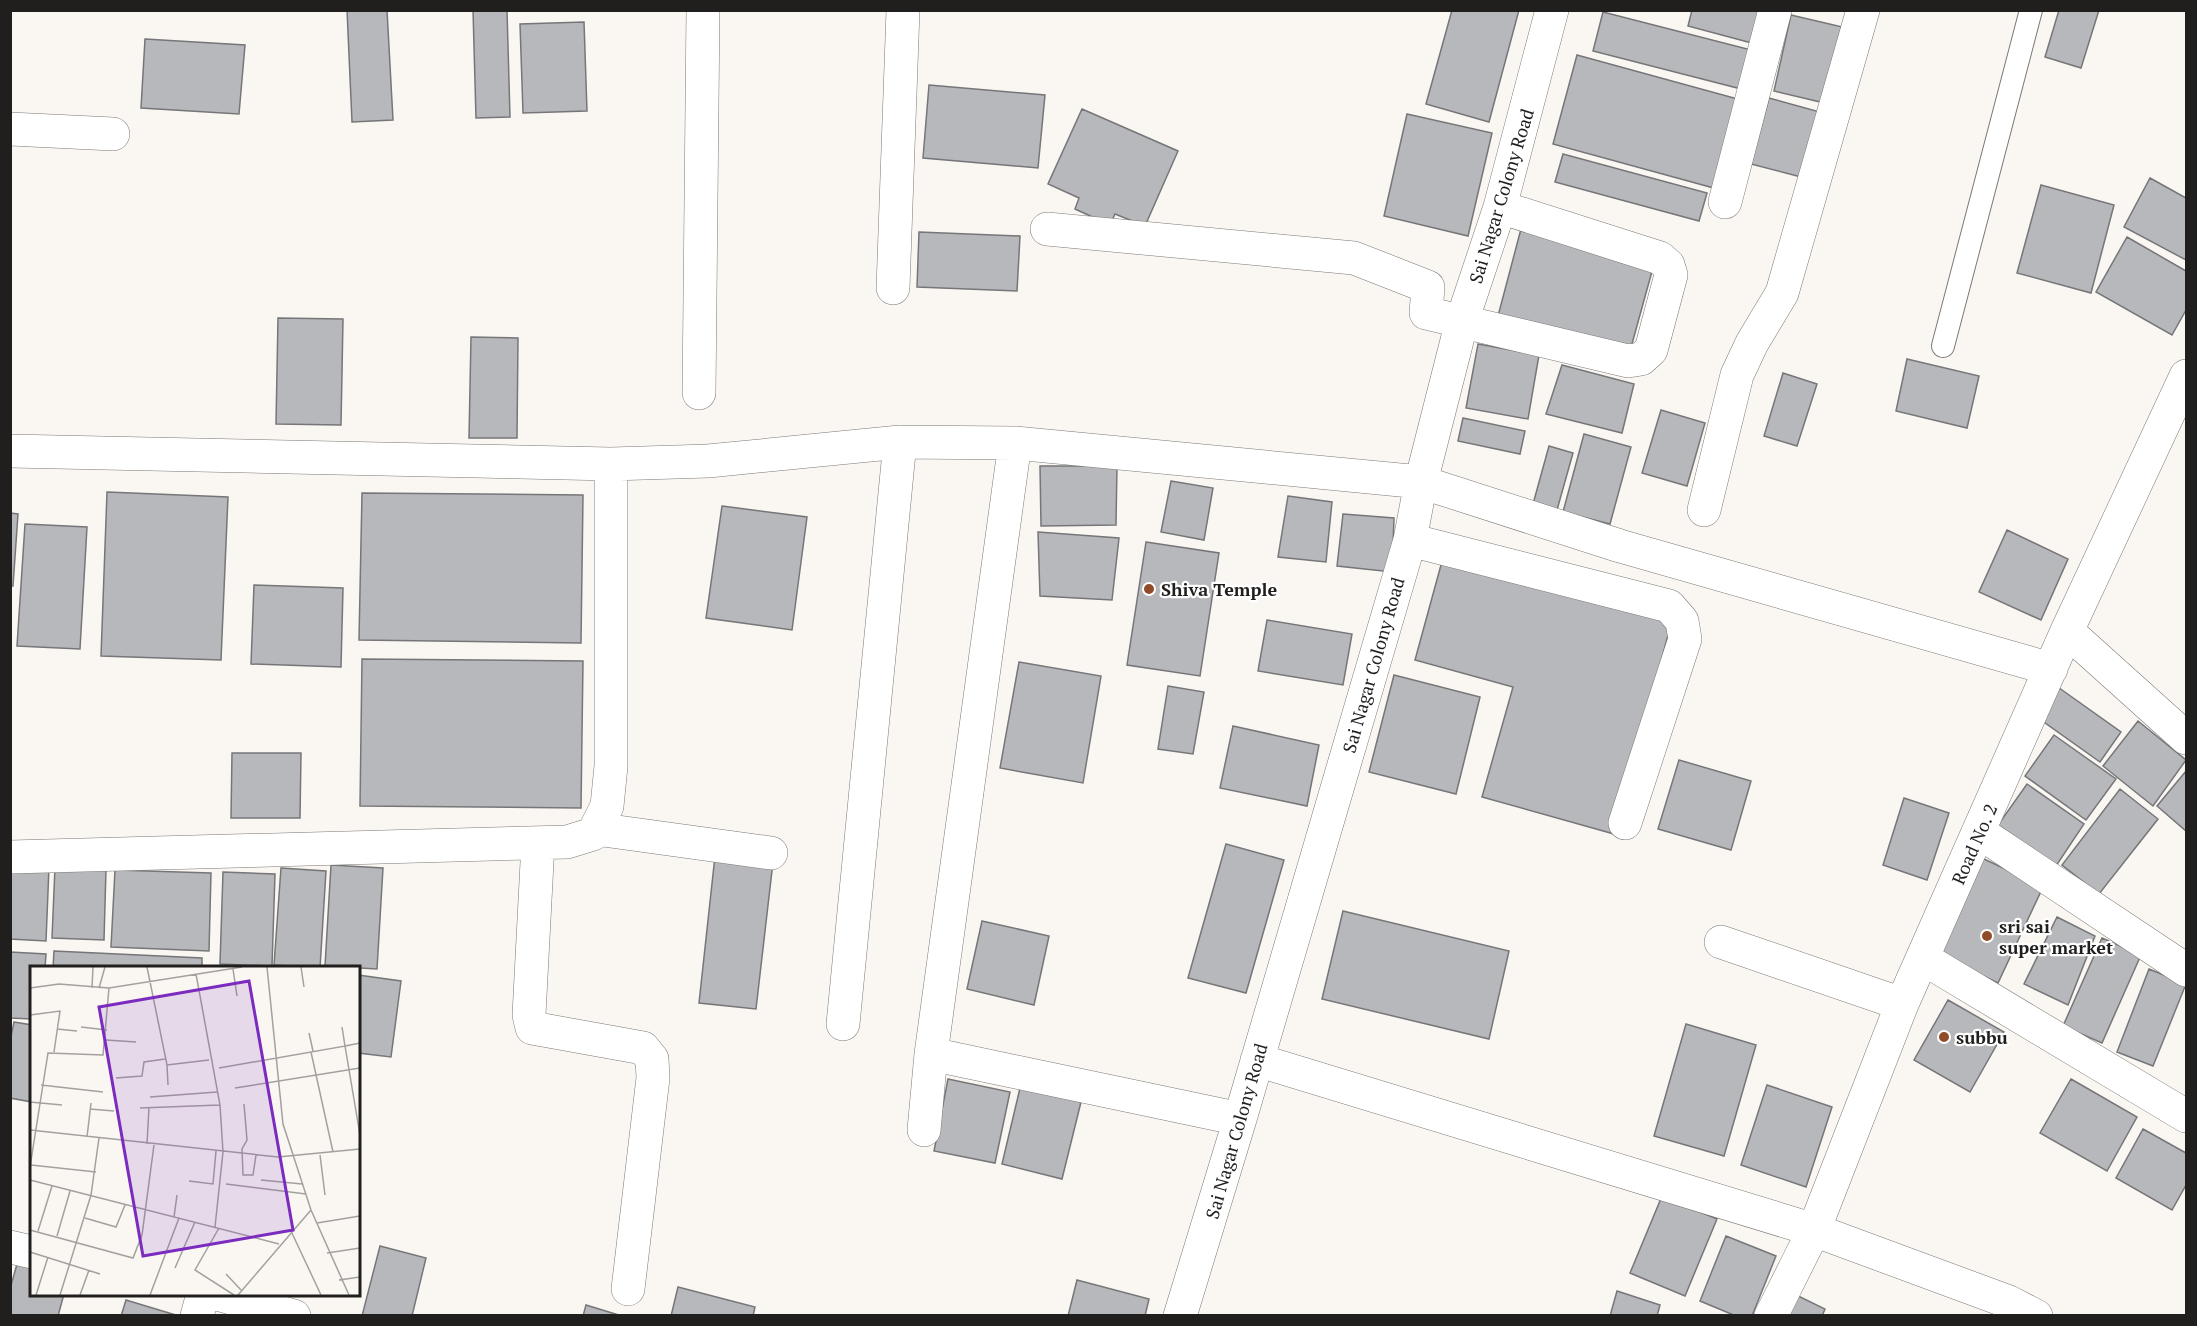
<svg xmlns="http://www.w3.org/2000/svg" width="2197" height="1326" font-family="'PT Serif',serif">
<rect width="100%" height="100%" fill="#faf7f3"/>
<path fill="#b7b8bb" stroke="#767679" stroke-width="1.5" d="M347 10H387L393 120 352 122Z
M473 10H507L510 117 476 118Z
M1452 10H1519L1489 122 1426 104Z
M1692 10H1773L1763 46 1688 26Z
M2059 10H2099L2081 68 2045 57Z
M1603 12 1759 52 1749 91 1593 51Z
M1791 15 1851 29 1833 105 1774 91Z
M584 22 587 111 523 113 520 24Z
M145 39 245 45 239 114 141 108Z
M1577 55 1745 101 1721 190 1553 144Z
M929 85 1045 95 1038 168 923 158Z
M1769 98 1827 114 1809 179 1751 164Z
M1082 109 1178 151 1145 226 1115 214 1110 225 1075 209 1079 198 1048 184Z
M1407 114 1492 133 1468 236 1384 216Z
M1563 154 1707 193 1699 221 1555 182Z
M2150 178 2186 198V260L2124 227Z
M2041 185 2114 205 2091 293 2017 273Z
M1521 229 1654 264 1630 351 1498 316Z
M919 232 1020 236 1017 291 917 287Z
M2127 237 2186 271V310L2172 335 2096 292Z
M278 318 343 319 341 425 276 424Z
M471 337 518 338 517 438H469Z
M1478 344 1539 355 1528 419 1466 408Z
M1907 359 1979 376 1967 428 1896 411Z
M1562 365 1634 384 1622 433 1546 414Z
M1783 373 1817 384 1797 446 1764 436Z
M1661 410 1705 423 1687 486 1642 473Z
M1463 418 1525 431 1520 454 1458 441Z
M1584 434 1631 447 1610 524 1563 512Z
M1549 446 1573 453 1557 510 1533 504Z
M1040 466H1117L1116 525 1041 526Z
M1171 481 1213 488 1204 540 1161 532Z
M107 492 228 497 221 660 101 656Z
M362 493 583 495 581 643 359 640Z
M1288 496 1332 502 1326 562 1278 557Z
M722 506 807 517 792 630 706 618Z
M10 513 18 514 13 586H10Z
M1343 514 1394 518 1392 572 1337 566Z
M25 524 87 527 80 649 17 646Z
M2007 530 2068 559 2041 620 1979 592Z
M1038 532 1119 538 1112 600 1040 596Z
M1146 542 1219 553 1200 676 1127 665Z
M1444 554 1673 617 1614 834 1482 797 1513 687 1415 660Z
M254 585 343 588 341 667 251 664Z
M1267 620 1352 634 1343 685 1258 671Z
M362 659 583 661 581 808 360 806Z
M1019 662 1101 676 1083 783 1000 768Z
M1394 675 1480 697 1456 794 1369 772Z
M2055 685 2121 732 2100 762 2034 715Z
M1168 686 1204 692 1193 754 1158 749Z
M2138 721 2186 760 2153 806 2103 766Z
M1233 726 1319 745 1307 806 1220 788Z
M2054 735 2116 779 2086 820 2025 776Z
M232 753H301L300 818H231Z
M1679 760 1751 781 1731 850 1658 829Z
M2186 771V831L2157 806Z
M2027 784 2084 824 2056 866 1998 825Z
M2120 789 2158 819 2099 894 2062 865Z
M1904 798 1949 813 1927 880 1883 865Z
M1226 844 1284 860 1246 993 1188 978Z
M715 856 773 862 756 1009 699 1003Z
M1982 858 2043 887 1998 983 1937 954Z
M10 865 49 867 46 941 10 939Z
M331 865 383 868 377 969 325 966Z
M55 867 106 869 104 940 52 938Z
M281 868 326 871 320 968 274 965Z
M115 870 211 873 209 951 111 947Z
M223 872 275 874 272 966 220 964Z
M1343 911 1509 951 1489 1039 1322 999Z
M2057 917 2095 936 2068 1005 2024 984Z
M982 921 1049 936 1034 1005 967 989Z
M2102 938 2141 955 2102 1043 2063 1026Z
M54 951 202 958V968H53Z
M10 952 46 954 45 968H32V1019L10 1018Z
M2149 969 2186 984 2153 1066 2117 1052Z
M358 975 401 981 391 1057 358 1053Z
M1948 1000 2004 1032 1970 1092 1914 1060Z
M14 1022 32 1025V1102L10 1098V1041Z
M1686 1024 1756 1045 1724 1156 1654 1136Z
M948 1079 1010 1092 995 1163 934 1151Z
M2071 1079 2137 1117 2107 1171 2040 1133Z
M1767 1085 1832 1107 1806 1187 1741 1165Z
M1020 1088 1081 1102 1062 1179 1002 1164Z
M2143 1129 2186 1153V1185L2172 1210 2116 1178Z
M1662 1196 1717 1219 1685 1296 1630 1273Z
M1726 1236 1776 1256 1752 1316H1736L1700 1301Z
M380 1246 426 1258 412 1316H362Z
M17 1264 32 1268V1294H64L58 1316H10V1289Z
M1077 1280 1149 1299 1145 1316H1068Z
M678 1287 755 1307 753 1316H671Z
M1617 1291 1660 1305 1657 1316H1610Z
M1790 1292 1825 1309 1822 1316H1778Z
M126 1300 179 1316H121Z
M586 1305 622 1316H583Z"/>
<g fill="none" stroke-linecap="round" stroke-linejoin="round">
<g stroke="#7c7976" stroke-width="24">
<path id="lane" d="M1943 346 2031 10"/>
</g>
<g stroke="#7c7976" stroke-width="34">
<path id="street" d="M10 129 113 134
M1725 202 1775 10
M1047 229 1354 258 1428 287 1426 313 1628 361 1641 359 1651 350 1671 275 1668 265 1660 258 1500 207
M893 288 903 10
M699 393 703 10
M10 451 611 464 708 461 900 442 1015 443 1421 482 1620 546 2051 669
M1704 510 1737 375 1752 343 1782 293 1863 10
M1410 540 1669 606 1682 621 1685 639 1625 823
M2067 631 2186 738
M596 829 771 853
M1979 832 2186 970
M538 843 529 1015 532 1028 643 1048 652 1059 653 1078 628 1289
M10 857 567 842 593 834 607 806 611 766V464
M1721 942 1902 1004
M1924 959 2186 1116
M843 1024 900 442
M931 1054 1240 1119
M1257 1060 1814 1230 2009 1302 2036 1316
M924 1130 931 1054 1015 443
M10 1247 32 1252
M217 1294 294 1316
M197 1316 203 1294
M1180 1316 1240 1119 1410 540 1421 482 1462 321 1500 207 1552 10
M1771 1316 1814 1230 1902 1004 2067 631 2186 376"/>
</g>
<use href="#lane" stroke="#fff" stroke-width="22"/>
<use href="#street" stroke="#fff" stroke-width="33"/>
</g>
<g fill="#924b28" stroke="#fff" stroke-width="2">
<circle cx="1149" cy="589" r="6"/>
<circle cx="1987" cy="936" r="6"/>
<circle cx="1944" cy="1037" r="6"/>
</g>
<g text-anchor="middle" dominant-baseline="central" stroke-width="4.5" stroke-linejoin="round" paint-order="stroke">
<g font-size="18" fill="#201f1e" stroke="#fff">
<text transform="translate(1501 196) rotate(-73)">Sai Nagar Colony Road</text>
<text transform="translate(1373 665) rotate(-74)">Sai Nagar Colony Road</text>
<text transform="translate(1974 844) rotate(-66)">Road No. 2</text>
<text transform="translate(1236 1131) rotate(-74)">Sai Nagar Colony Road</text>
</g>
<g font-size="18" font-weight="bold" fill="#201f1e" stroke="#fff" text-anchor="start">
<text x="1161" y="589">Shiva Temple</text>
<text x="1999" y="926">sri sai<tspan x="1999" dy="21">super market</tspan></text>
<text x="1956" y="1037">subbu</text>
</g>
</g>
<g transform="translate(30 966)">
<rect width="330" height="330" fill="#faf7f3"/>
<path fill="none" stroke="#a3a19e" stroke-width="1.5" d="M117 1 137 99 179 94M237 1 253 158 281 244 319 329M271 1 274 21M203 3 207 30M166 8 190 139 193 186 185 261M0 22 29 18 79 22 212 1M62 22 63 1M69 22 75 1M0 49 30 45 24 86M51 61 77 64M312 61 315 80 330 77M27 63 47 65M279 67 283 85M76 74 106 76M281 86 303 186M137 99 138 119M189 102 315 80 330 169M86 112 112 110 114 96 135 93M11 119 73 126M205 122 330 102M120 131 187 126M0 136 32 139M214 138 217 174 212 183 213 209H223L226 189M110 142 190 139M60 143 84 145M0 164 248 191 330 183M57 171 61 137M117 178 119 141M290 189 295 229M1 199 66 206M0 201 18 87 73 89 79 22M0 214 249 278M231 214 272 218M159 215 183 218 186 185M196 218 276 228M144 251 147 229M55 252 86 261 95 239M287 257 330 250M189 262 165 304 204 329M0 264 103 292 112 269 124 179M8 265 22 220M261 265 291 329M27 270 40 225M0 286 70 308M297 287 330 282M145 302 165 256M196 308 211 324M309 314 330 311M6 329 18 291M30 329 61 229 69 172M50 329 59 304M120 329 149 252M208 329 281 244"/>
<path fill="#7b2cbf" fill-opacity="0.15" stroke="#7b2cbf" stroke-width="3" d="M219 15 263 264 113 290 69 41Z"/>
<rect width="330" height="330" fill="none" stroke="#201f1e" stroke-width="3"/>
</g>
<rect width="2197" height="1326" fill="none" stroke="#201f1e" stroke-width="24"/>
</svg>
